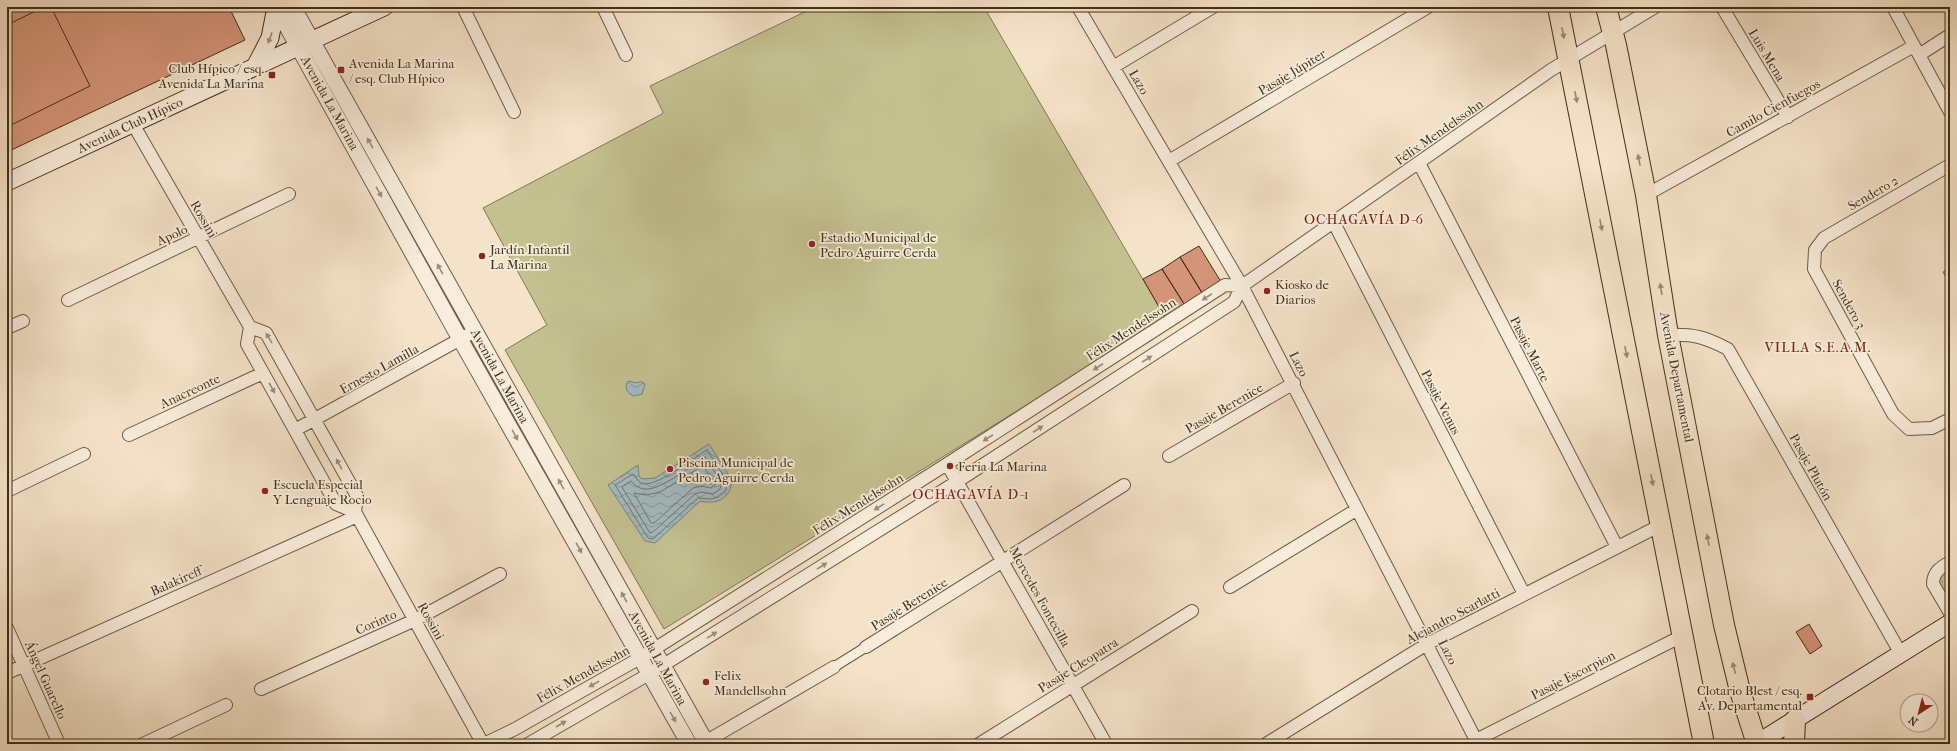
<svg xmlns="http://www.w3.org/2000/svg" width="1957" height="751" font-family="'IM FELL French Canon',serif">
<defs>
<pattern id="grass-dots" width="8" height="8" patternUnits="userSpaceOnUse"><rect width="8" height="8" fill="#c4c191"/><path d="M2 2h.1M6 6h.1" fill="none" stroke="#a19d75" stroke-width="1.8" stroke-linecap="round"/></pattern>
<pattern id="park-crowns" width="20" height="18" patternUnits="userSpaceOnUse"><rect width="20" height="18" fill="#c4c191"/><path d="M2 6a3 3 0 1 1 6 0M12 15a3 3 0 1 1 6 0" fill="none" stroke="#a19d75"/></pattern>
<pattern id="water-waves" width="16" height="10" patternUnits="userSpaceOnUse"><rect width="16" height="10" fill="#a3bbc2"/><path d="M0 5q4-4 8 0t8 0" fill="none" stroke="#86989c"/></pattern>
</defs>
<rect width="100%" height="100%" fill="#f5e3c9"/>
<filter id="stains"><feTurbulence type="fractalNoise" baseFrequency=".005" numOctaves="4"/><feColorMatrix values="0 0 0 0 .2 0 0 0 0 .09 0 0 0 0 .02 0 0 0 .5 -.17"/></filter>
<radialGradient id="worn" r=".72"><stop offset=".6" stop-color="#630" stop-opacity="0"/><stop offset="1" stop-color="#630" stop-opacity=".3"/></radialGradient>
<path fill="url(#grass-dots)" stroke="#827853" d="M1950 567V612L1932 580Z"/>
<path fill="url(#park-crowns)" stroke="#827853" d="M1950 268V285L1943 272Z"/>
<path fill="#c4c191" stroke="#827853" d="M815 7H984L1166 319 664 629 505 350 547 325 483 208 662 114 663 112 650 86Z"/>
<path fill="url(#water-waves)" stroke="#7c837d" d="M628 381 638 383 640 381 645 384 642 394 634 396C627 394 624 387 628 381Z
M709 444 732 480C731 499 716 505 700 501L655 543 645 541 608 485 638 465 639 476 642 479 655 478Z"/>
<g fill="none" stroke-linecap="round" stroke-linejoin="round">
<path stroke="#72756c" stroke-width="1" d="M707 450 727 481 726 490 718 497 711 499 698 498 653 539 648 538 615 485 633 474C636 476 637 481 641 483 654 490 694 457 707 450Z
M705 457 722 483 720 489 713 494 701 492 695 494 653 532 650 533 622 487 631 481C635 485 638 488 644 489 661 491 690 466 705 457Z
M703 466 715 483V485L711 488 701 486 693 488 654 523H651L634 493 646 495 660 492Z"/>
</g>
<path fill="#d49478" stroke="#412f15" d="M7 7H229L245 40 7 152Z
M44 7H51L90 86 7 127V25Z
M1199 246 1223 285 1204 296 1180 257Z
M1180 257 1204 296 1186 307 1162 269Z
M1162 269 1186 307 1166 319 1143 279Z
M1809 624 1822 646 1810 654 1796 632Z"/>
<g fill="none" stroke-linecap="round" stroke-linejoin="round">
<g stroke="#6e5c42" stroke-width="11">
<path id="pedestrian" d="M834 667 866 647"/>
</g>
<g stroke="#6e5c42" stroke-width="14">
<path id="minor" d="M463 7 514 112
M603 7 626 55
M1078 7 1242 286 1478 744
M1722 7 1788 117
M1893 7 1950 112
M1919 55 1950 35
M1113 67 1213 7
M133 124 250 327 247 344 336 504 355 512
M1169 161 1428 7
M1419 163 1617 547
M1950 165 1824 238 1815 250 1814 269 1893 414 1909 429 1932 428 1950 419
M1646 195 1914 46
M1334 223 1524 594
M68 300 289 194
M250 327 266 333 357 496 355 512 483 744
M7 328 23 321
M1668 335C1694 334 1705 337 1728 349L1901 654
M295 430 475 331
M129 435 263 373
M1169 456 1294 383
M947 464 1106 744
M7 491 84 454
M1950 562C1941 567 1933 572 1933 584L1950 613
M1230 587 1356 510
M7 628 59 744
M866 647 1124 485
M7 673 357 516
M261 689 415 620 500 574
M1476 740 1682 636
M705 742 834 667
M143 744 226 705
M484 744 515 729 640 658 947 464 1225 285 1242 286
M528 744 649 674 958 481 1234 302 1242 286 1551 70 1655 7
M979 744 1192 611
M1266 744 1427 644 1661 525"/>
</g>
<g stroke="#6e5c42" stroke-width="17">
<path id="tertiary" d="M276 7 460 339 689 744
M293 7 707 744"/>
</g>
<g stroke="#412f15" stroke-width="19">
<path id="secondary" d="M255 67 270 38 276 7
M7 182 384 7
M1756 744 1950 623"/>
</g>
<g stroke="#412f15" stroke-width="22">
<path id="primary" d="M1558 7 1704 744
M1606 7 1616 45 1646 195 1668 335 1724 625 1740 691 1757 744
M1794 744 1795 720"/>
</g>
<use href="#pedestrian" stroke="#f8eddc" stroke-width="9"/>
<use href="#minor" stroke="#f8eddc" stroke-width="12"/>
<use href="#tertiary" stroke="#f8eddc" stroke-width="15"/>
<use href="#secondary" stroke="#f8eddc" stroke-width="17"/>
<use href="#primary" stroke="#f5e3c9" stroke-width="20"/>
</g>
<defs><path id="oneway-solid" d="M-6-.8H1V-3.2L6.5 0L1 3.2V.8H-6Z"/></defs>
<g fill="#9b896f">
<use href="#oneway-solid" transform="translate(1563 33) rotate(79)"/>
<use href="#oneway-solid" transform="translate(1576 97) rotate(79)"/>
<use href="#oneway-solid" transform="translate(1639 160) rotate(-101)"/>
<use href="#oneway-solid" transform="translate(1601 225) rotate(79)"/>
<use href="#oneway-solid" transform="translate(1661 289) rotate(-99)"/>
<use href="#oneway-solid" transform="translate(1626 352) rotate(79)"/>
<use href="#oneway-solid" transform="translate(1652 480) rotate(79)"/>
<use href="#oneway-solid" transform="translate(1708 540) rotate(-101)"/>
<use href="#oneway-solid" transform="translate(1734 668) rotate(-105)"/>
</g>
<g fill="#9c8e78">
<use href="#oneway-solid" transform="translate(270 38) rotate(110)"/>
<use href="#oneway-solid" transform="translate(370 143) rotate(-119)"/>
<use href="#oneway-solid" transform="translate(379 192) rotate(61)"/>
<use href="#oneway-solid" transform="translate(440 269) rotate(-119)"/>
<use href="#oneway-solid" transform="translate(1207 297) rotate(147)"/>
<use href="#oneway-solid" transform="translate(269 338) rotate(-121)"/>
<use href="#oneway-solid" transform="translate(1147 359) rotate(-33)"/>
<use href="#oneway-solid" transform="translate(1098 367) rotate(147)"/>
<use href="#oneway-solid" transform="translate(272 388) rotate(61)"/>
<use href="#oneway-solid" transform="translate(1038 429) rotate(-33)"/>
<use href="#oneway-solid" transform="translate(515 435) rotate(61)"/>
<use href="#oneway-solid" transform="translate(988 438) rotate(147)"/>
<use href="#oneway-solid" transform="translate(339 464) rotate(-118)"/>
<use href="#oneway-solid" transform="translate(561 484) rotate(-119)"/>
<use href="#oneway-solid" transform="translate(879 507) rotate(148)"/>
<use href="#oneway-solid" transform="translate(579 548) rotate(61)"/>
<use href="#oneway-solid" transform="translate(822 566) rotate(-32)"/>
<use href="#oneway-solid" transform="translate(624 597) rotate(-119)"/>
<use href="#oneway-solid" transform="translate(712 635) rotate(-32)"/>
<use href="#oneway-solid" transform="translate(594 684) rotate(151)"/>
<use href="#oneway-solid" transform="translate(673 717) rotate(60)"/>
<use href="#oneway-solid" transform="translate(561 724) rotate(-30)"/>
</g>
<g fill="#8f2418" stroke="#f8eddc" stroke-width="1.5">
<rect x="337" y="66" width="8" height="8" rx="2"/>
<rect x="268" y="71" width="8" height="8" rx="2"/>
<circle cx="812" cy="244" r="4"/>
<circle cx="482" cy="256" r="4"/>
<circle cx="1267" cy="291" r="4"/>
<circle cx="950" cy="466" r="4"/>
<circle cx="670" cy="469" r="4"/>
<circle cx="265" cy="491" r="4"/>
<circle cx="706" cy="682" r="4"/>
<rect x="1806" y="693" width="8" height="8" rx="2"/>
</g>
<g text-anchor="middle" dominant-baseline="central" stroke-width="3.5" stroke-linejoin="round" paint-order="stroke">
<g font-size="13" fill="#412f15" stroke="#f8eddc">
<text transform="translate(1767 55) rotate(59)">Luis Mena</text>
<text transform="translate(1292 72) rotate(-31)">Pasaje Júpiter</text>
<text transform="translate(1139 82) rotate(59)">Lazo</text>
<text transform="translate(330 103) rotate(61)">Avenida La Marina</text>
<text transform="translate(1773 108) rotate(-29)">Camilo Cienfuegos</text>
<text transform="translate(130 125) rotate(-25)">Avenida Club Hípico</text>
<text transform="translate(1439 132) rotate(-35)">Félix Mendelssohn</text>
<text transform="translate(1873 193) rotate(-30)">Sendero 2</text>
<text transform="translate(204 219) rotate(60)">Rossini</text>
<text transform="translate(172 235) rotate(-25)">Apolo</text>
<text transform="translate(1849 304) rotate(61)">Sendero 3</text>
<text transform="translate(1131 329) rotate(-33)">Félix Mendelssohn</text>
<text transform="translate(1530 349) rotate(63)">Pasaje Marte</text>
<text transform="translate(1299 364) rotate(63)">Lazo</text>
<text transform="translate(379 369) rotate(-29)">Ernesto Lamilla</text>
<text transform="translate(500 376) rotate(61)">Avenida La Marina</text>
<text transform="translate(1677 377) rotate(79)">Avenida Departamental</text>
<text transform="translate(190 391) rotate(-25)">Anacreonte</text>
<text transform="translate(1441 402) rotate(63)">Pasaje Venus</text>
<text transform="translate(1224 408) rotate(-30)">Pasaje Berenice</text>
<text transform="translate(1811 467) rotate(61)">Pasaje Plutón</text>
<text transform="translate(858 504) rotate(-32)">Félix Mendelssohn</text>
<text transform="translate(176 581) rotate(-24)">Balakireff</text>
<text transform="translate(1040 597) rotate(61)">Mercedes Fontecilla</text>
<text transform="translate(909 604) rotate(-32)">Pasaje Berenice</text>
<text transform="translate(1453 616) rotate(-28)">Alejandro Scarlatti</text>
<text transform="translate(431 621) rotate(61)">Rossini</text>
<text transform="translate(376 622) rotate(-24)">Corinto</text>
<text transform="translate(1448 652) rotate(63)">Lazo</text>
<text transform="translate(658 658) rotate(61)">Avenida La Marina</text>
<text transform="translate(1078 665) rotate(-32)">Pasaje Cleopatra</text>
<text transform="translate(583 674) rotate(-29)">Félix Mendelssohn</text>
<text transform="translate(1573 675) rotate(-27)">Pasaje Escorpion</text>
<text transform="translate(46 680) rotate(66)">Ángel Guarello</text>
</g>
<g font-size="13" fill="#412f15" stroke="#f8eddc" text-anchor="start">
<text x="349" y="63">Avenida La Marina<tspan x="349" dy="15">/ esq. Club Hípico</tspan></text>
<text x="264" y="68" text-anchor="end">Club Hípico / esq.<tspan x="264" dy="15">Avenida La Marina</tspan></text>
<text x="820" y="237">Estadio Municipal de<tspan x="820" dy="15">Pedro Aguirre Cerda</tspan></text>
<text x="490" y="249">Jardín Infantil<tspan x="490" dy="15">La Marina</tspan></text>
<text x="1275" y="284">Kiosko de<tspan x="1275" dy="15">Diarios</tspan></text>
<text x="678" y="462">Piscina Municipal de<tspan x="678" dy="15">Pedro Aguirre Cerda</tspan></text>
<text x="958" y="466">Feria La Marina</text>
<text x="273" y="484">Escuela Especial<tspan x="273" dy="15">Y Lenguaje Rocio</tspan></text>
<text x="714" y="675">Felix<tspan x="714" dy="15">Mandellsohn</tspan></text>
<text x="1802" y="690" text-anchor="end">Clotario Blest / esq.<tspan x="1802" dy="15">Av. Departamental</tspan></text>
</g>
<g font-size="14" letter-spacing="1" fill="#7a1f14" stroke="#f8eddc">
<text x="1364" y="219">OCHAGAVÍA D-6</text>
<text x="1818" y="347">VILLA S.E.A.M.</text>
<text x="971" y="494">OCHAGAVÍA D-1</text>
</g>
</g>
<rect width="1957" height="751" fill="none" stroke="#f5e3c9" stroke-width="24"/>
<rect x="8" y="8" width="1941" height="735" fill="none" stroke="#412f15" stroke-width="2"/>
<rect x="12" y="12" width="1933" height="727" fill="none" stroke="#412f15"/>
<g transform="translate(1919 713) rotate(216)"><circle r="19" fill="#f8eddc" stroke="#afa18c"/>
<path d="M0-3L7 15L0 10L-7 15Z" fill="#8f2418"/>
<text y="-6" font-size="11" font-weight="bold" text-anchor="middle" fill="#412f15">N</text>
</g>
<rect width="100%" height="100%" filter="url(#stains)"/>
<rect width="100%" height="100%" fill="url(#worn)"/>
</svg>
